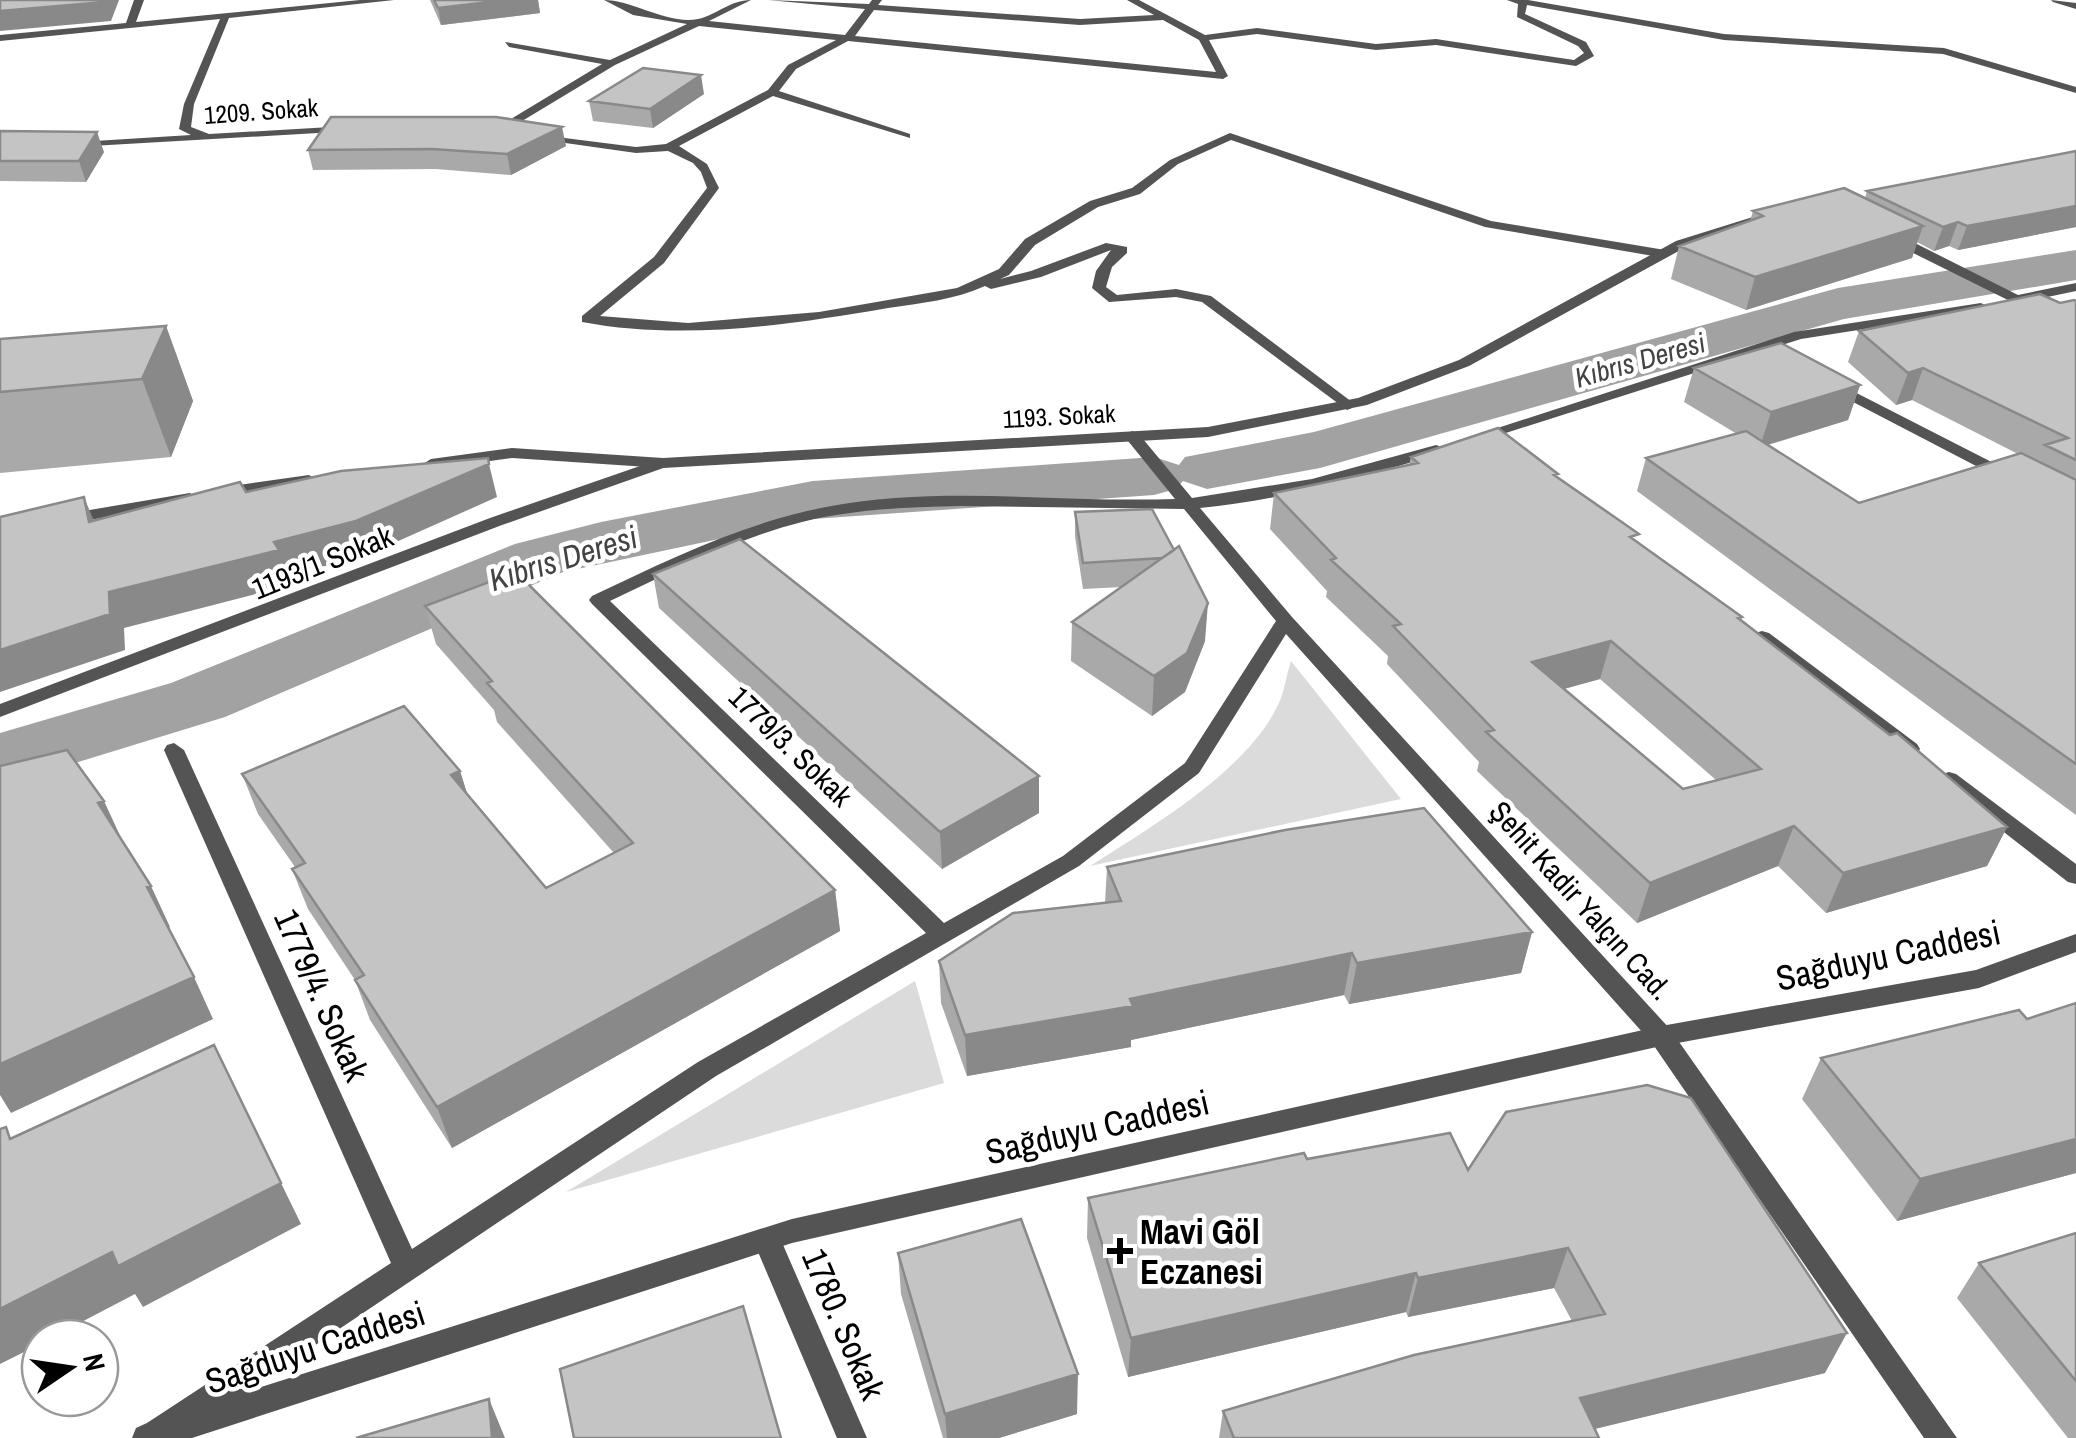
<svg xmlns="http://www.w3.org/2000/svg" width="2076" height="1438" font-family="'Archivo Narrow',sans-serif">
<rect width="100%" height="100%" fill="#fff"/>
<path fill="#dbdbdb" d="M1291 661 1401 799 1090 866C1151 827 1253 768 1281 698 1285 687 1287 673 1291 661Z
M915 981 944 1083 566 1192Z"/>
<g fill="none" stroke-linecap="round" stroke-linejoin="round">
<path fill="#a2a2a2" fill-rule="evenodd" d="M2076 250V280L1844 319 1320 468 1207 489 1183 481 1176 489 1154 495 813 519 563 572 225 717 0 786V733L171 683 515 544 601 522 813 481 1154 457 1179 465 1185 457 1314 432 1838 288Z"/>
<path fill="#545454" fill-rule="evenodd" d="M134 0H144L136 22 360 0H394L229 18 194 104 191 127 209 134 348 126 354 129 352 131 74 147 72 145 78 142 191 135 179 129 184 104 220 19 0 41V35L126 23Z
M604 0C632 0 668 25 698 19 717 15 730 0 751 0L709 21 845 35 865 9 768 0 869 4 872 0H882L878 5 1080 19 1154 15 1127 0H1139L1205 35 1257 28 1376 44 1436 39 1574 60 1584 53 1578 46 1517 17 1518 4 1507 0H1528L1724 34 1944 48 2076 87V93L1943 54 1724 40 1527 5 1525 14 1586 42 1594 56 1576 66 1436 45 1376 50 1257 34 1209 40 1228 76 1223 79 848 41 796 69 779 91 910 134V138L773 96 679 146 707 164 719 188 664 263 600 316 688 323 819 312 957 288 999 269 1025 239 1090 201 1132 188 1170 160 1230 133 1491 221 1665 250 1672 254 1665 258 1485 227 1231 140 1178 164 1140 194 1098 207 1035 245 1009 275 1000 279 1031 271 1106 243 1127 247V253L1112 267 1106 287 1117 295 1176 289 1211 296 1352 402V408L1347 410 1202 302 1176 297 1109 302 1092 288 1096 271 1111 250 1041 277 991 289 985 286C954 300 921 303 888 308 789 325 682 341 582 322V316L654 257 707 188 701 172 693 163 668 151 636 153 537 139 533 138V134L636 147 666 144 768 90 788 65 836 40 699 26 615 65 504 132H496V128L602 64 509 47 505 42 610 60 687 24 633 15ZM874 10 1080 25 1163 20 1199 40 1216 72 855 36Z
M2051 0 2076 3V9L2053 2Z
M1885 233H1895L2018 295 2076 283V291L2029 301 2076 324V334L1885 239Z
M1981 303 1988 307 1986 310 1801 339 1484 440 1478 442 1470 437 1794 332Z
M1835 382 2015 474 2017 477 2015 480H2003L1830 390 1827 387Z
M1132 431 1138 433 1192 498 1312 479 1436 445 1442 447V453C1363 477 1283 500 1200 508L1292 617 1670 1029 1957 1438H1924L1652 1043 1286 634 1199 773 1079 866 716 1076 177 1438H142L147 1423 391 1263 164 750 167 745 174 743 184 750 412 1249 698 1062 926 933 592 604 589 600 592 596C668 560 743 523 826 507 941 485 1059 503 1175 499L1124 436ZM962 506 1184 509 1276 621 1185 763 1063 856 944 923 610 601C672 572 734 539 802 522 854 509 909 507 962 506Z
M663 458 671 463 669 466 502 525 0 717V704L490 518Z
M1762 631 1769 633 1917 744 1920 749 1917 754H1903L1755 641 1753 637 1755 633Z
M1949 772 1956 774 2076 864V884L2068 882 1942 784 1939 779 1942 774Z
M767 1228 777 1231 867 1438H837L753 1240 757 1231Z"/>
<path fill="#545454" fill-rule="evenodd" d="M1756 216 1760 217V223L1686 247 1469 366 1367 405 1208 437 663 468 512 458 431 469 423 464 431 459 512 448 663 458 1208 427 1358 398 1459 360 1676 241Z
M309 475 317 480 315 483 218 498 210 493 218 488Z
M190 493 198 498 196 502 66 524 57 519 66 514Z
M2076 934V952L1979 988 1661 1046 792 1243 192 1438H132L136 1428 147 1423 792 1219 1661 1026 1976 970Z"/>
</g>
<path fill="#a9a9a9" fill-rule="evenodd" d="M430 0H538L540 13 441 25Z
M704 94 653 128 593 121 589 101Z
M0 131 104 152 86 182 0 181Z
M566 146 511 175 436 169 313 170 308 150Z
M2076 151V227L1958 250 1949 246 1934 251 1917 242 1912 258 1746 310 1671 279 1679 246 1750 221 1753 211 1865 198 1867 191Z
M2076 301V815L1637 491 1646 458 1737 434 1684 402 1694 368 1860 385 1848 420 1768 445 1859 503 2018 454 1912 400 1896 405 1848 362 1859 331Z
M166 326 193 401 171 457 0 473V339Z
M1411 457 1557 477 1637 541 1742 617 1741 621 2007 827 1987 866 1826 913 1778 866 1637 923 1477 771 1479 762 1387 664 1388 656 1326 597 1327 591 1270 529 1274 493 1409 465ZM1600 679 1716 780 1683 789 1564 689Z
M1152 509 1205 641 1185 692 1152 716 1071 661 1072 622 1122 587 1083 589 1075 537V512Z
M653 574 1039 776V813L942 869 659 608Z
M425 606 835 890 840 931 452 1148 370 1020 355 980 308 909 292 869 295 867 258 814 242 774 460 771 467 793 546 888 614 853 497 722 494 710 436 644Z
M1107 867 1532 932 1521 973 1349 1004 1344 995 1131 1040V1047L967 1076 941 1003 939 961 1105 903Z
M2076 1003V1173L1897 1221 1802 1099 1821 1058 2027 1019Z
M1307 1159 1468 1170 1825 1373 1595 1429 1599 1438H1219L1223 1411 1572 1321 1554 1288 1408 1317 1406 1312 1128 1377 1087 1238 1088 1198Z
M2076 1233V1438H2068L1957 1298 1979 1263Z
M898 1253 1077 1414 999 1438H943L901 1294Z"/>
<path fill="#898989" d="M106 0H119L111 21 0 31V11Z
M506 0H538L540 13 441 25 438 8Z
M701 75 704 94 653 128 650 109Z
M562 127 566 146 511 175 507 154Z
M97 132 104 152 86 182 79 161Z
M2076 206V227L1958 250 1967 226Z
M1958 222 1949 246 1934 251 1943 227Z
M1923 226 1912 258 1746 310 1755 277Z
M166 326 193 401 171 457 142 379Z
M1923 368 1912 400 1896 405 1908 373Z
M1860 385 1848 420 1760 447 1771 412Z
M489 464 497 497 367 555 288 576 291 585 124 628 125 650 0 692V650L109 592 274 542Z
M84 497 98 531 89 522Z
M1208 603 1205 641 1185 692 1152 716 1154 676Z
M1611 641 1600 679 1523 700 1532 662Z
M460 771 472 810 451 775Z
M1039 776V813L942 869 940 832Z
M104 801 123 842 98 803Z
M1794 826 1778 866 1637 923 1650 883Z
M2007 827 1987 866 1826 913 1843 873Z
M151 886 170 927 166 928 147 887Z
M835 890 840 931 452 1148 437 1107Z
M1532 932 1521 973 1349 1004 1357 963Z
M1352 953 1344 995 1131 1040V1047L967 1076 965 1035Z
M194 977 213 1019 11 1113 0 1095V1064Z
M2076 1139V1173L1897 1221 1920 1179Z
M281 1183 301 1224 143 1307 135 1294 51 1338H40V1344L0 1364V1309L112 1252Z
M1568 1248 1554 1288 1408 1317 1418 1278Z
M1416 1273 1406 1312 1128 1377 1131 1338Z
M1847 1333 1825 1373 1565 1436 1580 1398Z
M1078 1374 1077 1414 999 1438H947L945 1414Z
M489 1399 505 1438H492Z"/>
<path fill="#c4c4c4" stroke="#898989" stroke-width="2.5" fill-rule="evenodd" d="M0 0H106L105 2 0 11Z
M434 0H506L438 8Z
M643 68 701 75 650 109 589 101Z
M331 117H496L562 127 507 154 432 149 308 150Z
M0 131 97 132 79 161H0Z
M2076 151V206L2028 215 1967 226 1958 222 1943 227 1867 191Z
M1844 188 1923 226 1755 277 1679 246 1763 216 1753 211Z
M2040 294 2060 303 2074 300 2076 301V460L2045 445 2068 438 1923 368 1908 373 1859 331Z
M166 326 142 379 0 392V339Z
M1781 343 1860 385 1771 412 1694 368Z
M1498 428 1558 474 1554 475 1639 534 1630 537 1742 617 1738 618 1890 735 1897 733 2007 827 1843 873 1794 826 1650 883 1486 732 1494 730 1393 626 1401 624 1331 560 1336 558 1274 493 1418 463 1411 457ZM1611 641 1761 769 1683 789 1532 662Z
M1746 431 1859 503 2021 453 2076 480V764L1646 458Z
M488 458 489 464 356 521 274 542 279 550 109 592 110 614 0 650V517L84 497 89 522 240 482 246 492 341 471Z
M1152 509 1174 550 1162 558 1083 563 1075 512Z
M740 539 1039 776 940 832 653 574Z
M1179 546 1208 603 1187 653 1154 676 1072 622Z
M516 572 835 890 437 1107 355 980 364 975 292 869 305 863 242 774 404 706 460 771 451 775 546 888 633 843 487 683 492 681 425 606Z
M67 750 104 801 98 803 151 886 147 887 194 977 0 1064V766Z
M1424 808 1532 932 1357 963 1352 953 1130 999 1133 1006 965 1035 939 961 1013 913 1121 901 1107 867 1285 830Z
M2076 1003V1139L1920 1179 1821 1058 2019 1010 2027 1019Z
M214 1045 281 1183 118 1266 112 1252 0 1309V1129L6 1127 10 1139Z
M1647 1085 1691 1098 1847 1333 1580 1398 1599 1438H1234L1223 1411 1414 1355 1605 1314 1568 1248 1418 1278 1416 1273 1131 1338 1088 1198 1304 1153 1307 1159 1450 1133 1468 1170 1506 1112Z
M1021 1219 1078 1374 945 1414 898 1253Z
M2076 1233V1381L1979 1263Z
M743 1306 781 1438H574L560 1369Z
M489 1399 492 1438H356Z"/>
<path fill="#000" stroke="#fff" stroke-width="4" d="M1115 1236h10v10h10v10h-10v10h-10v-10h-10v-10h10z"/>
<g text-anchor="middle" dominant-baseline="central" stroke-width="9" stroke-linejoin="round" paint-order="stroke">
<g font-size="25" fill="#000" stroke="#fff">
<text transform="translate(261 111) rotate(-4)">1209. Sokak</text>
<text transform="translate(1059 416) rotate(-3)">1193. Sokak</text>
</g>
<g font-size="28" font-style="italic" fill="#434343" stroke="#fff">
<text transform="translate(1640 360) rotate(-16)">Kıbrıs Deresi</text>
</g>
<g font-size="30" fill="#000" stroke="#fff">
<text transform="translate(322 562) rotate(-22)">1193/1 Sokak</text>
<text transform="translate(791 746) rotate(44)">1779/3. Sokak</text>
<text transform="translate(1581 900) rotate(48)">Şehit Kadir Yalçın Cad.</text>
</g>
<g font-size="32" font-style="italic" fill="#434343" stroke="#fff">
<text transform="translate(563 558) rotate(-17)">Kıbrıs Deresi</text>
</g>
<g font-size="35" fill="#000" stroke="#fff">
<text transform="translate(1888 955) rotate(-12)">Sağduyu Caddesi</text>
<text transform="translate(322 995) rotate(66)">1779/4. Sokak</text>
<text transform="translate(1097 1127) rotate(-13)">Sağduyu Caddesi</text>
<text transform="translate(844 1324) rotate(67)">1780. Sokak</text>
<text transform="translate(315 1347) rotate(-18)">Sağduyu Caddesi</text>
</g>
<g font-size="35" font-weight="bold" fill="#000" stroke="#fff" text-anchor="start">
<text x="1140" y="1231">Mavi Göl<tspan x="1140" dy="40">Eczanesi</tspan></text>
</g>
</g>
<g transform="translate(70 1368) rotate(77)"><circle r="48" fill="#ffffff" stroke="#999999" stroke-width="2.5"/>
<path d="M0-8L18 38L0 25L-18 38Z" fill="#000000"/>
<text y="-15" font-size="28" font-weight="bold" text-anchor="middle" fill="#000000">N</text>
</g>
</svg>
